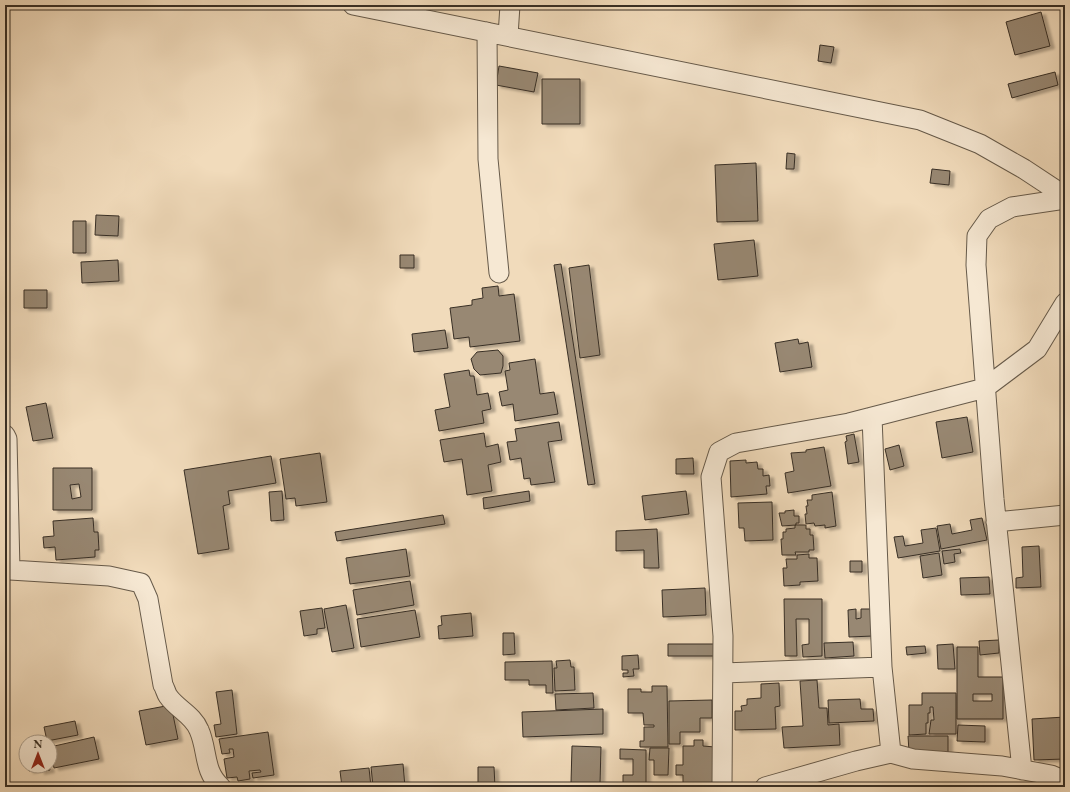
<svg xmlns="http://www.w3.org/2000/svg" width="1070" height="792" font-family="'EB Garamond',serif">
<defs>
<filter id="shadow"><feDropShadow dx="4.5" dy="2.5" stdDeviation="1" flood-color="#0004"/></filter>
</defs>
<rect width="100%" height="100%" fill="#f1dbbb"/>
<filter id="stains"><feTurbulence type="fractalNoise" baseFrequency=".005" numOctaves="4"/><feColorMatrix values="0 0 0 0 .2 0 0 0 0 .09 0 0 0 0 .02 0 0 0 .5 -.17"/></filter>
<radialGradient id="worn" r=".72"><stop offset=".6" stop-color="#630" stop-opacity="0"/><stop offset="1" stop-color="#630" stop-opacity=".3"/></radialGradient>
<path fill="#988873" stroke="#382f25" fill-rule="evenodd" filter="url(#shadow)" d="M1041 12 1050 46 1015 55 1006 22Z
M820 45 834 47 831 63 818 61Z
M499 66 538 73 534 92 496 85Z
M1055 72 1058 85 1012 98 1008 84Z
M542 79H580V124H542Z
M787 153 795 154 794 169H786Z
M756 163 758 221 717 222 715 165Z
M932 169 950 171 949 185 930 183Z
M96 215 119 216 118 236 95 235Z
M73 221H86V253H73Z
M754 240 758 276 718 280 714 244Z
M400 255H414V268H400Z
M118 260 119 281 82 283 81 262Z
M561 264 595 484 588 485 554 265Z
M589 265 600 355 580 358 569 268Z
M498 286 499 296 514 294 520 341 470 347 469 337 454 339 450 308 472 305V300L483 298 482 288Z
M24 290H47V308H24Z
M445 330 448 348 414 352 412 334Z
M798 339 799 344 808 342 812 367 780 372 775 343Z
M498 350 503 356V366L501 373 480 375 474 369 471 359 477 352Z
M535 359 540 394 554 392 558 414 515 421 513 404 502 406 499 392 508 390 505 371 510 370 509 363Z
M469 370 470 376H474L477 395 488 393 491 409 482 411 484 423 439 431 435 410 450 407 444 374Z
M46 403 53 438 33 441 26 407Z
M967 417 973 452 942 458 936 422Z
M559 422 562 440 548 442 555 482 531 485 530 478 524 479 521 458 510 460 507 442 517 441 515 429Z
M484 433 486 447 498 444 501 462 488 465 492 491 467 495 462 459 444 462 440 440Z
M854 434 859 462 848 464 845 442 847 441 846 436Z
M899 445 904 466 890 470 885 449Z
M824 447 831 486 788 493 785 473 794 471 791 453 806 452V450Z
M320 453 327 502 296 506 295 498 286 499 280 459Z
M271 456 276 483 228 491 230 504 223 506 229 549 198 554 184 470Z
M693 458 694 474H676V459Z
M746 460V463L757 462 758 469H763V476L769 475 770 486H766L767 494 731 497 730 461Z
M53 468H92V510H53ZM79 484 81 497 72 499 70 485Z
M282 491 284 520 271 521 269 492Z
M529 491 530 501 484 509 483 498Z
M686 491 689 514 645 520 642 496Z
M832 492 836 526 825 528V525L815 526 814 523 806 524 805 514H807L806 506H808L807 500H812V495Z
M772 502 773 540 745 541 744 528H739L738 503Z
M794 510V516H799V523H796V525L782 526 779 513H785V511Z
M443 515 445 524 337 541 335 532Z
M93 518 94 532H98L99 550H95V557L56 560 55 547 44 548 43 537 54 536 53 521Z
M982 518 987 540 941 549 937 526 950 524 952 534 972 530 970 520Z
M795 525H806V529H810V535H813L814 550H809V552H795L796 555H782L781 539H783V532H786V529L795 528Z
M936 528 940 551 898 558 894 537 903 536 905 546 923 543 921 530Z
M657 529 659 568H644V550L616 551V531Z
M1039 546 1041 587 1016 588V578L1023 577 1022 547Z
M406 549 410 576 350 584 346 558Z
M960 549 961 553 954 554 955 562 944 564 942 551Z
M939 553 942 575 923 578 920 556Z
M809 554V558H817L818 581 800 582V585L784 586 783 568H787L786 559H797V555Z
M850 561H862V572H850Z
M989 577 990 594 961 595 960 578Z
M410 581 414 605 357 615 353 590Z
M705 588 706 615 663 617 662 590Z
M784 599H822V656L803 657 802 645 809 644V619H796L797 656H785Z
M346 605 354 648 332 652 324 609Z
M322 608 325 628 317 629V634L304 636 300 611Z
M856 609V619L861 618V609H871L873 636 849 637 848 610Z
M415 610 420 637 361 647 357 619Z
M471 613 473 636 439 639 438 626 442 625 441 616Z
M503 633H514L515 654 503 655Z
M999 640V653L980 655 979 641Z
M853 642 854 656 825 658 824 643Z
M668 644H714V656H668Z
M953 644 955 669H938L937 645Z
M925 646 926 653 907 655 906 647Z
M957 647H978V677H1003V719H957ZM973 694H992V701H973Z
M638 655 639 669H633L634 676 623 677V673H628V670H622V656Z
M570 660 571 667H574L575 690 555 691 554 668H557L556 661Z
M552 661 553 693H546V685H529V680H505V662Z
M817 680 819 708H827L828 725 839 724 840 745 784 748 782 727 803 726 800 681Z
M779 683 780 706 775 707 776 729 735 730V711H742L741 706 747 705V699L761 698V684Z
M652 686H667L668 747H640V741H644V727H654V725H644L643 713H628V689H641V692H652Z
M232 690 237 734 216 737 214 725 221 724 216 692Z
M593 693 594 708 556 710 555 694Z
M922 693H956V734H929L931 720H934L933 707H930V713H928V723H926V734L909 735V705H922Z
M860 699 861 709H873L874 721 829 723 828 700Z
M712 700V718H700V732H680V744H669V701Z
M171 705 178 739 146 745 139 711Z
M603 709V734L523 737 522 712Z
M1065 717V735H1062V739H1065V759L1034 760 1032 719Z
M75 721 78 735 47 741 44 727Z
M958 725 985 726V742L957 741Z
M268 732 274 775 253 778 252 773 261 772 260 770 249 771 250 779 238 781 237 777 227 778 224 759 234 757 233 749H229L230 753 222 754 219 739Z
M908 736H948V752H909Z
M94 737 99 759 54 768 50 747Z
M694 740H703V746L715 747V787H683V775H676V765H683V746H694Z
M572 746 601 747 600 784 571 783Z
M650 748H669L668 775H654V760H649Z
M620 749 646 750V787H623V775H633V759H620Z
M403 764 405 787H387L386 785 373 786 371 767Z
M28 766H49L50 770 40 772 39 768 29 771Z
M478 767H494L495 787H478Z
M369 768 371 787H360V784L357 785V787H342L340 771Z"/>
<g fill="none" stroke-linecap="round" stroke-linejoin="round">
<g stroke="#665a4a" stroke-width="21">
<path id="minor" d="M353 5 920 120 980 144 1024 169 1065 196
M487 32 488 159 499 273
M508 36 510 5
M872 417 882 667 891 753
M5 435 7 439 10 570 109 576 141 583 148 599 163 685C165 688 166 693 168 696 177 709 193 715 199 730 208 750 203 771 221 787
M996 522 1065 515
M723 673 882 667
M1022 770 994 499 976 265 977 236 989 219 1012 207 1065 199
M722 787 723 636 711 477 719 452 736 443 849 423 985 388 1037 349 1065 303
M765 787 856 761 891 753 913 759 1002 766 1051 775 1065 781"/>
</g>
<use href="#minor" stroke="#f6e8d3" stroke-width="19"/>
</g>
<rect width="1070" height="792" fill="none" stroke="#f1dbbb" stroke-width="20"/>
<rect x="6" y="6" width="1058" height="780" fill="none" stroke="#382f25" stroke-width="2"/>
<rect x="10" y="10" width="1050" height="772" fill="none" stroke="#382f25"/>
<g transform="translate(38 754)"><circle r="19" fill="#f6e8d3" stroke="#aa9e8d"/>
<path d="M0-3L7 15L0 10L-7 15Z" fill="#8f2418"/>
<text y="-6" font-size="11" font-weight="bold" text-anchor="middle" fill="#382f25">N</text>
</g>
<rect width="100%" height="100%" filter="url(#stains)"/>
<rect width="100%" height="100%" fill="url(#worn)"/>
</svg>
